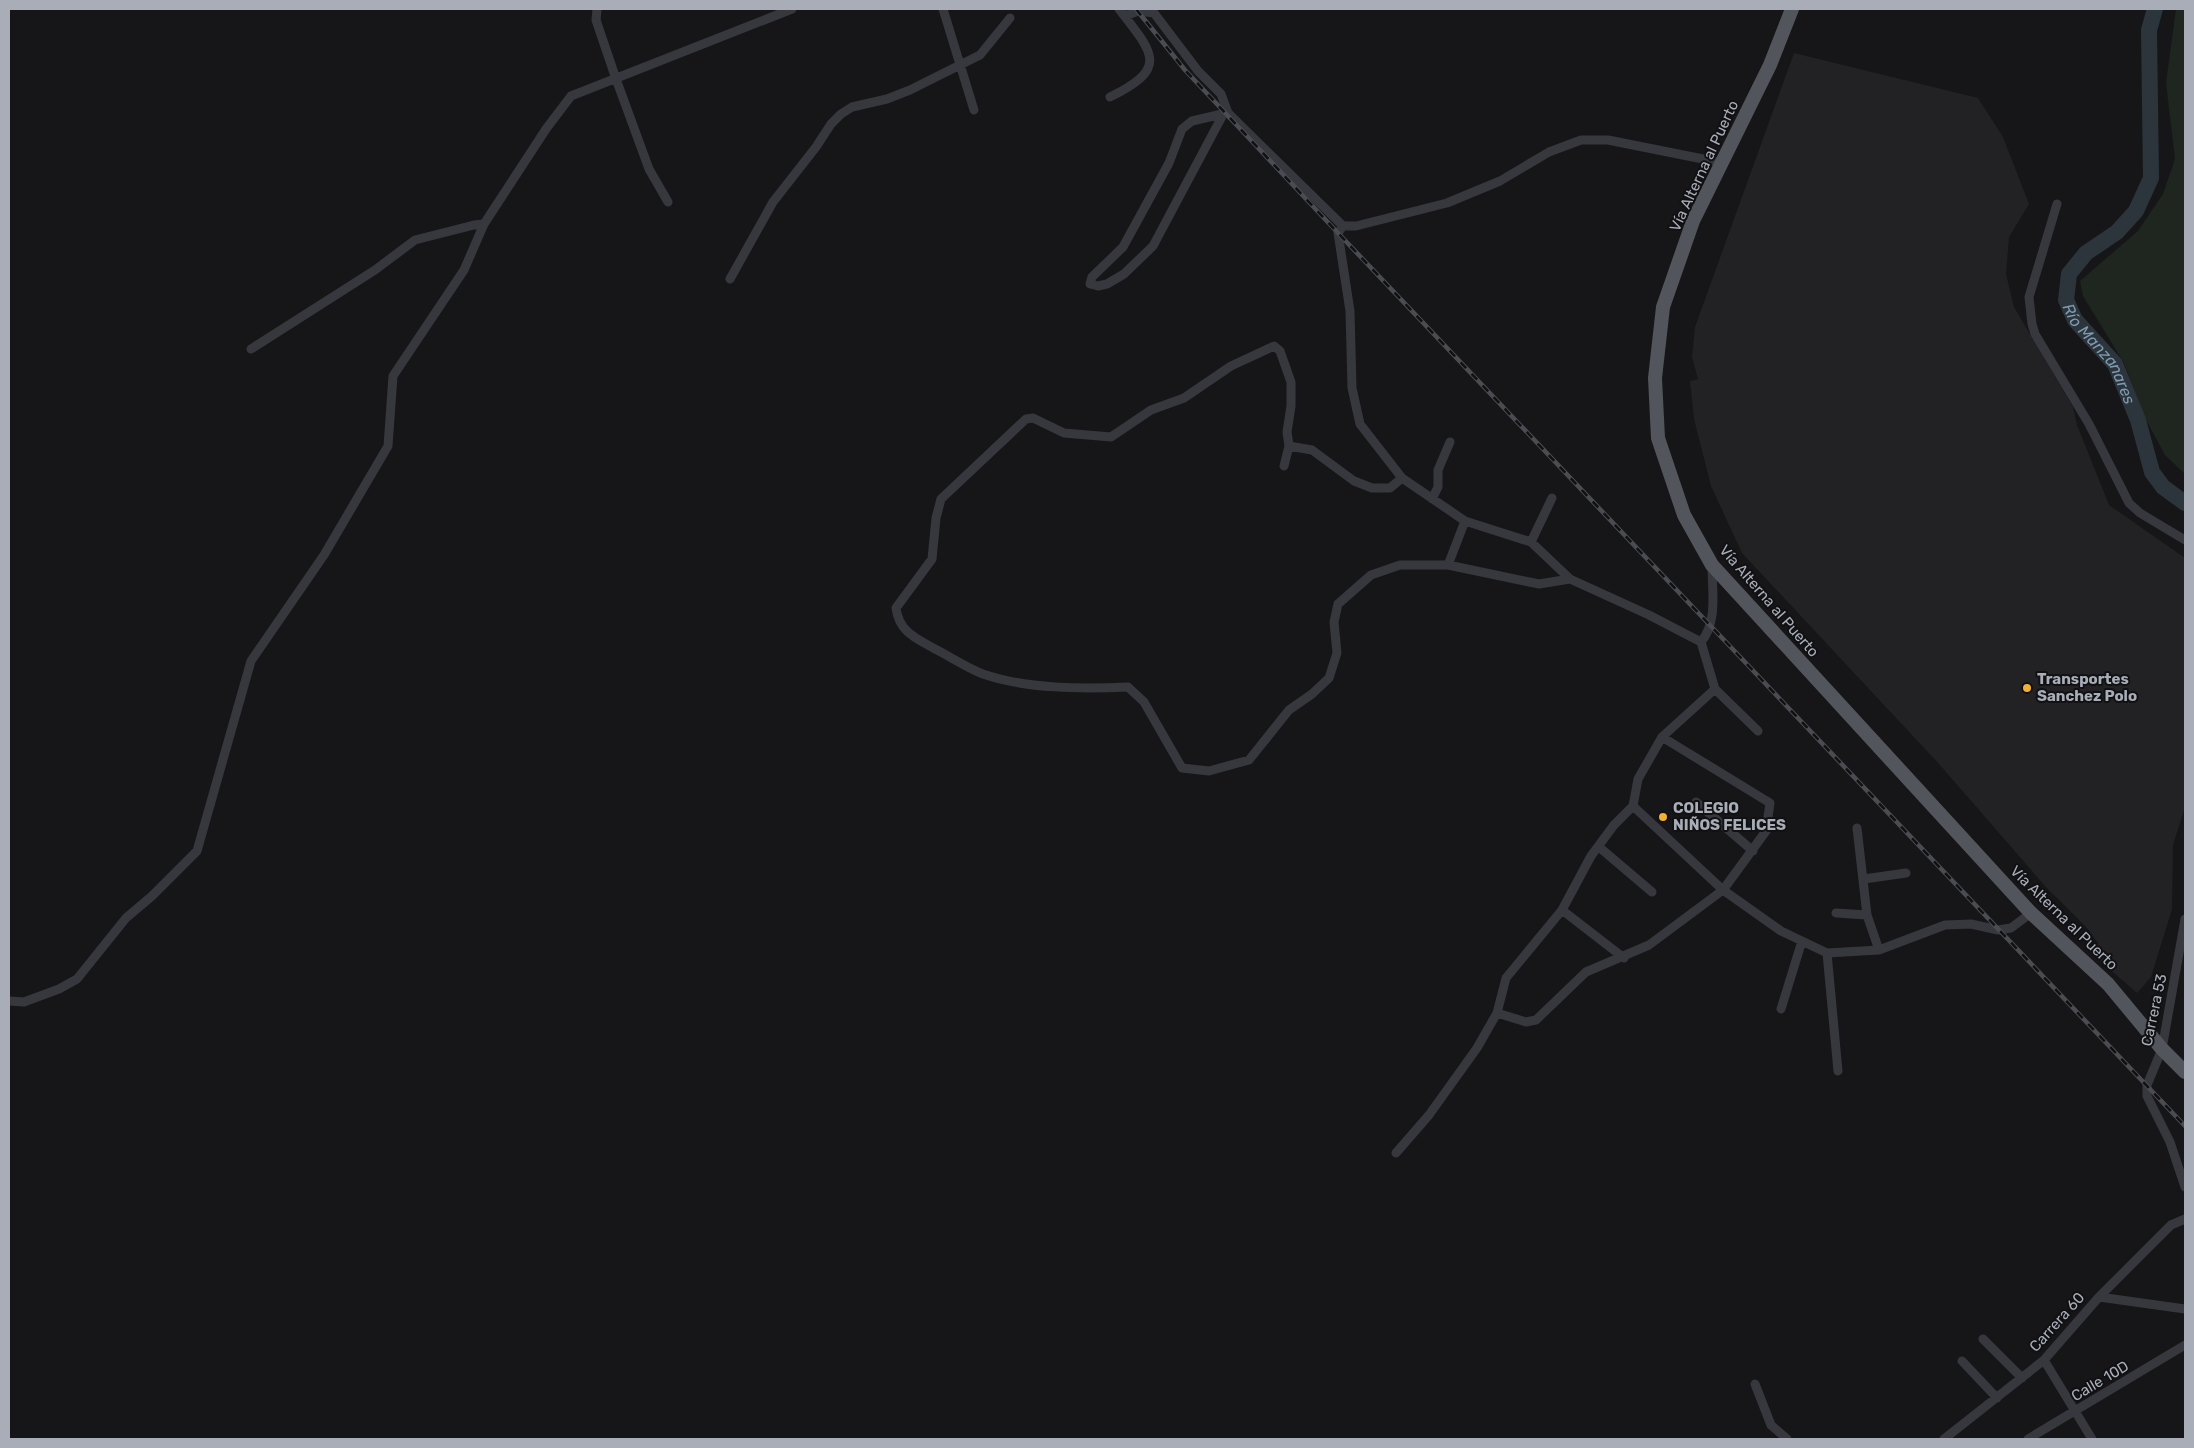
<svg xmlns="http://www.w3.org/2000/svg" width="2194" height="1448" font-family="Rubik,sans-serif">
<rect width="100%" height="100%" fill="#161618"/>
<path fill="#222225" d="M1794 53 1978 98 2003 137 2029 204 2009 237 2006 274 2014 307 2073 407 2077 425 2109 505 2185 558V807L2173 845 2172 909 2151 977 2137 993 2091 953 2098 943 2087 928 2045 886 1939 764 1742 553 1711 486 1694 419 1690 381 1698 379 1692 357 1695 327Z"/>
<path fill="#1e261f" d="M2176 9H2185V474L2165 455 2144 416 2124 363 2083 296 2080 281 2138 231 2163 194 2175 159 2166 83Z"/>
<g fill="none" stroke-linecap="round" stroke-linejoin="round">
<path stroke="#2c353c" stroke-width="16" id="s1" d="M2155 9 2149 30 2151 178 2136 211 2117 232 2086 253 2069 274 2066 300 2075 320 2115 364 2138 420 2152 472 2163 487 2185 503"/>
<path stroke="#37383d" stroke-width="9" d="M597 9 596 20 616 79 649 169 668 202
M943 9 974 110
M1151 9 1198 71 1221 94 1228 113 1343 226H1356L1447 203 1500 181 1549 152 1581 140H1608L1723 163
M1125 16 1138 11 1154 13
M1110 97C1169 68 1154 54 1119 9
M1222 114 1192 121 1182 129 1169 163 1123 247 1092 277 1090 284 1098 286 1107 284 1124 274 1153 246 1226 109
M2057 204 2029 297 2032 324 2035 334 2089 424 2129 503 2140 513 2185 540
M1343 226 1338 233 1350 311 1352 388 1360 424 1402 478 1465 521 1531 542 1570 579 1649 615 1701 642
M730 279 773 202 816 147 831 124 841 114 852 107 887 99 910 90 980 55 1010 18
M251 349 375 270 415 240 474 225 484 224
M1289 446 1312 450 1354 481 1372 488H1390L1402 478
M1284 466 1289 446 1287 432 1291 406V382L1280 351 1274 346 1231 366 1184 398 1151 410 1111 437 1064 433 1033 418 1026 419 941 499 936 518 932 559 896 608C899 632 916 638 935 649 951 657 967 668 983 674 1026 689 1082 689 1128 687L1144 702 1182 768 1209 771 1249 760 1289 710 1312 694 1329 678 1337 653 1334 622 1338 604 1371 575 1400 565H1448L1539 584 1570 579
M1432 499 1438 487V470L1450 442
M1531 542 1552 498
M1448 565 1465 521
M1715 689 1758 731
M1696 802 1753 851
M1633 806 1723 890 1781 931 1827 953 1879 950 1945 925 1971 924 1998 930 2011 928 2031 913
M1857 828 1867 915 1879 950
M1599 847 1652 892
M1864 879 1906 873
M1562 910 1624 958
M1836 913 1867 915
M2185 919 2162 1049 2147 1085V1096L2170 1142 2185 1187
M1827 953 1838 1071
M9 1001 24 1002 59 989 77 979 126 918 152 896 197 851 251 661 324 555 388 446 393 376 464 270 484 224 546 129 571 96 792 9
M1781 1009 1802 941
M1497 1013 1526 1022 1536 1020 1586 972 1649 945 1723 890 1766 831 1770 803 1662 737
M1396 1153 1429 1115 1477 1048 1497 1013 1506 978 1562 910 1591 856 1614 825 1633 806 1638 779 1662 737 1715 689 1701 642C1718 622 1712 591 1712 565
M2099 1297 2185 1309
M1983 1339 2022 1378
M2044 1360 2092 1439
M1962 1361 1997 1398
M1755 1384 1771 1425 1787 1439
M1944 1439 2044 1360 2099 1297 2171 1225 2185 1219
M2028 1439 2185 1345"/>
<path stroke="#53555c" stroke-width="14" d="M1792 9 1770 65 1693 221 1663 307 1655 378 1658 438 1684 515 1712 565 2031 913 2108 984 2162 1049 2185 1072"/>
<g stroke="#4a4c52" stroke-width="4.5">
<path id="rail" d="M1136 9 1185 70 1338 233 2185 1126"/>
</g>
<use href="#rail" stroke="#111113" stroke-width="2.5" stroke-dasharray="8" stroke-linecap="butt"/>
</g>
<g fill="#f2b134" stroke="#111113" stroke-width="2">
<circle cx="2027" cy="688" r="5"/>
<circle cx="1663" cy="817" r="5"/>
</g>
<g text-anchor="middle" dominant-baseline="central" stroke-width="4" stroke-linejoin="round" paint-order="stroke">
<g font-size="15" fill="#a8adb8" stroke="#111113">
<text transform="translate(1704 166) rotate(-65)">Vía Alterna al Puerto</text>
<text transform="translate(1769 601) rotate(49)">Vía Alterna al Puerto</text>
<text transform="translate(2064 918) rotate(44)">Vía Alterna al Puerto</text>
<text transform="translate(2154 1010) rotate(-78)">Carrera 53</text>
<text transform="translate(2057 1322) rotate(-48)">Carrera 60</text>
<text transform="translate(2100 1381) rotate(-31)">Calle 10D</text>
</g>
<g font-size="15" font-weight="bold" fill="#a8adb8" stroke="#111113" text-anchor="start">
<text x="2037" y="679">Transportes<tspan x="2037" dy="17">Sanchez Polo</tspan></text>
<text x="1673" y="808">COLEGIO<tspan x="1673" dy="17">NIÑOS FELICES</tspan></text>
</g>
<g font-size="16" font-style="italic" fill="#7f9bb3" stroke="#111113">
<text stroke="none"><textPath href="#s1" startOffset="389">Río Manzanares</textPath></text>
</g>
</g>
<rect width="2194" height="1448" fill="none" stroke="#a8adb8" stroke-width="20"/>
</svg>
